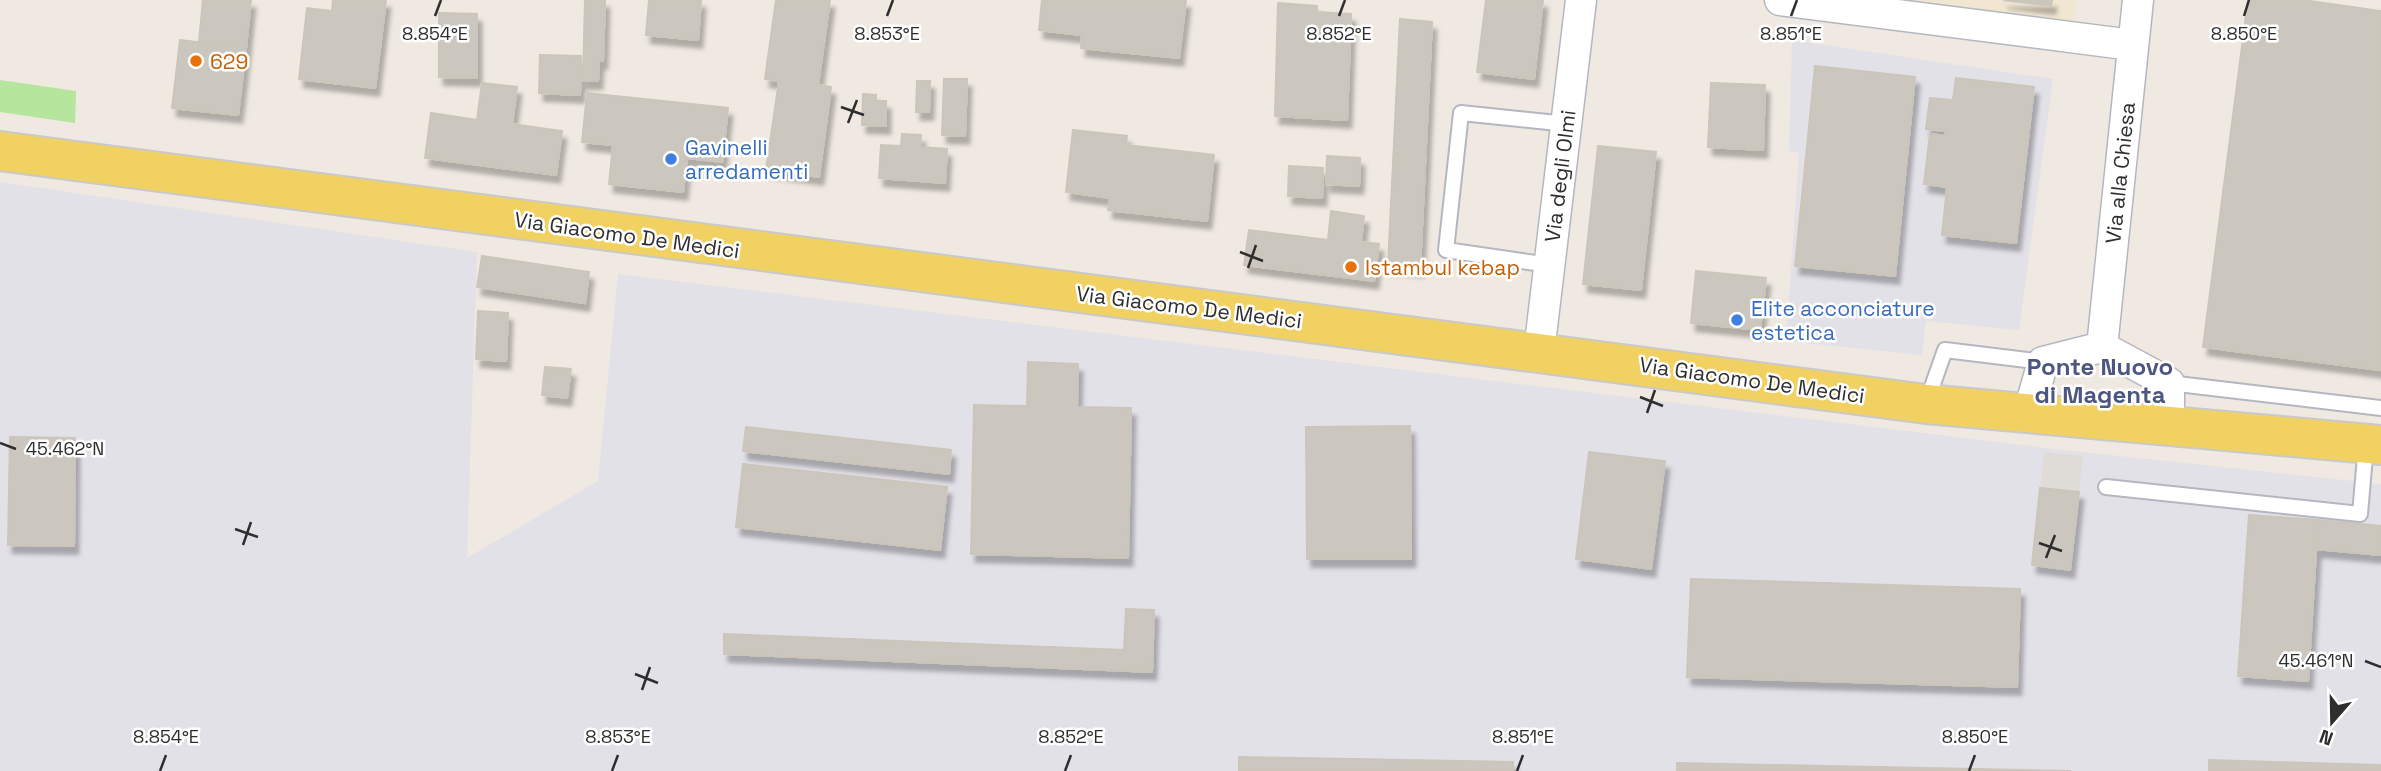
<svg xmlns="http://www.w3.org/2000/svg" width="2381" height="771" font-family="'Space Grotesk',sans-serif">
<defs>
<filter id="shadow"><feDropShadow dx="4.5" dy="8" stdDeviation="2" flood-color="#0004"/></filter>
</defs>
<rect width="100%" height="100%" fill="#efe9e1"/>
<path fill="#e3e1e8" d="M1792 40 2053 79 2019 330 1926 321 1922 355 1786 341 1799 153 1789 151Z
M0 182 477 252 467 558 598 481 618 274 2054 449 2381 484V771H0Z"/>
<path fill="#f0e6d1" d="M1900 0H2077L2074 22Z"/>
<path fill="#b6e59e" d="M0 80 76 91 75 123 0 112Z"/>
<path fill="#dfdcd8" d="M2044 452 2083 456 2079 492 2040 488Z"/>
<path fill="#cbc7bf" stroke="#cbc5ba" stroke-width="2" filter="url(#shadow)" d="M203 0H251L246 48 199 42Z
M333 0H386L375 88 299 79 307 8 332 11Z
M585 0H605L603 61H599L598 81H583Z
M649 0H701L698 40 646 35Z
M776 0H830L818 85 831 87 819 177 766 170 779 81 765 79Z
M1042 0H1186L1179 58 1081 48 1082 35 1039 30Z
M1486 0H1543L1534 79 1477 72Z
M2003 0H2052L2051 6Z
M2248 0H2303L2381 11V370L2203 347Z
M1278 3 1317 6V12L1351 14 1347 120 1275 116Z
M439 13 477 14V78L439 77Z
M1400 19 1432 22 1420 269 1388 266Z
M180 40 246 48 238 115 172 108Z
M540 55 581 56 580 95 539 93Z
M1815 66 1915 77 1895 276 1795 266Z
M1956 78 2034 87 2016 243 1942 235 1947 187 1924 184 1930 134 1945 136 1946 131 1926 129 1930 98 1953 100Z
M944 79H967L965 136 942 135Z
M917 81H930L929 112H916Z
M482 83 517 87 512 124 562 131 556 175 425 158 431 113 477 120Z
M1711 83 1765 85 1763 150 1708 147Z
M587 93 728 108 722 162 687 158 683 192 609 184 613 145 582 142Z
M863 94 876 95V101H886V126L862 125Z
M1073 130 1127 136 1126 145 1214 155 1207 221 1108 210 1110 198 1066 192Z
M902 134 921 135 920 147 947 149 945 183 879 178 881 145 901 146Z
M1598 146 1656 152 1641 290 1583 284Z
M1327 156 1360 158 1359 186 1326 184Z
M1289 166 1323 168 1322 198 1288 196Z
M1331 211 1364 216 1361 242 1379 244 1374 281 1244 265 1249 230 1328 240Z
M482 256 589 272 585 303 477 287Z
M1696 271 1766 278 1760 330 1691 323Z
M478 311 508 313 506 361 476 359Z
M1028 362 1078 364 1077 407 1131 408 1128 558 971 554 974 405 1027 406Z
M545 367 571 369 567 398 542 395Z
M1410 426 1411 559H1307L1306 427Z
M746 427 951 450 949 474 743 451Z
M10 437 75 438 74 546 8 545Z
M1589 452 1665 461 1651 569 1576 559Z
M743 464 947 487 940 550 736 527Z
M2040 488 2079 492 2070 570 2032 565Z
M2249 515 2318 520 2308 681 2238 676Z
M2318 520 2381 526 2380 555 2316 549Z
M1691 579 2020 589 2017 687 1687 677Z
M1126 609 1154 610 1152 672 724 654V634L1124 650Z
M1239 757 1513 762V771H1239Z
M2209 760 2381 765V771H2209Z
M1677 763 2071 771H1677Z"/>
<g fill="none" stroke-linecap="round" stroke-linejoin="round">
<g stroke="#b4b7c1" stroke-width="18">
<path id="service" d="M1549 265 1446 250 1461 113 1567 124
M2169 383 2381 408
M1927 401 1945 350 2043 362
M2106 487 2360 514 2366 445"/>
</g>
<g stroke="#b4b7c1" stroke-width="33">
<path id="minor" d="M1780 0 2132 45
M2102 347 2138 0
M1539 352 1581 0
M2029 411 2043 362 2102 347 2169 383V427"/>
</g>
<g stroke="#c9c9c9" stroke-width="42">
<path id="primary" d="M0 151 1926 404 2381 445"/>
</g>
<use href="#service" stroke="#fff" stroke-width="14"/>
<use href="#minor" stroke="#fff" stroke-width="30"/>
<use href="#primary" stroke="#f2d163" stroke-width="38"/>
</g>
<path fill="none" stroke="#2e2e2e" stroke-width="2.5" d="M435 16 441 0M887 16 893 0M1339 16 1345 0M1791 16 1797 0M2244 16 2249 0M841 107 864 115M848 123 857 100M1240 252 1263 261M1248 268 1256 245M1640 397 1663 406M1647 413 1655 390M0 443 16 449M235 529 258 537M2039 543 2062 551M243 545 251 522M2046 558 2055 535M2365 661 2381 667M635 674 658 683M642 690 650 667M160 771 166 755M612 771 618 755M1065 771 1071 755M1517 771 1523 755M1969 771 1975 755"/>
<g fill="#e8710a" stroke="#fff" stroke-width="2.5">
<circle cx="196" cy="61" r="7"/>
<circle cx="1351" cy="267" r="7"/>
</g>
<g fill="#3f7fe0" stroke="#fff" stroke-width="2.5">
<circle cx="671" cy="159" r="7"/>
<circle cx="1737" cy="320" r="7"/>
</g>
<g text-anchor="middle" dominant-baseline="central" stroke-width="5" stroke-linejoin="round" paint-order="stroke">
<g font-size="21" fill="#c56008" stroke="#fff" text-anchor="start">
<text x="210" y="61">629</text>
<text x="1365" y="267">Istambul kebap</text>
</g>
<g font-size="21" fill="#366cbe" stroke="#fff" text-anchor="start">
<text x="685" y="147">Gavinelli<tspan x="685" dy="24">arredamenti</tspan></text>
<text x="1751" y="308">Elite acconciature<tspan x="1751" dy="24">estetica</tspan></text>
</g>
<g font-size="21" fill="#2e2e2e" stroke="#fff">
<text transform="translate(2120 173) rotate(-84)">Via alla Chiesa</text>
<text transform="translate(1560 176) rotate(-83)">Via degli Olmi</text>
<text transform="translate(627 235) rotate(8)">Via Giacomo De Medici</text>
<text transform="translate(1189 307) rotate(7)">Via Giacomo De Medici</text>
<text transform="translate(1752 380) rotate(8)">Via Giacomo De Medici</text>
</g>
<g font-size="24" font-weight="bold" fill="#4d5680" stroke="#fff">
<text x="2100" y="366">Ponte Nuovo<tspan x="2100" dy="28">di Magenta</tspan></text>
</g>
</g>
<g font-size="18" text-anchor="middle" fill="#2e2e2e" stroke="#fff" stroke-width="5" stroke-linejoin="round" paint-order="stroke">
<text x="435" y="40">8.854°E</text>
<text x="887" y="40">8.853°E</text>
<text x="1339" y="40">8.852°E</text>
<text x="1791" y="40">8.851°E</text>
<text x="2244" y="40">8.850°E</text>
<text x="65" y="455">45.462°N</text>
<text x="2316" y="667">45.461°N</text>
<text x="166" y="743">8.854°E</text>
<text x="618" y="743">8.853°E</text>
<text x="1071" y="743">8.852°E</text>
<text x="1523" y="743">8.851°E</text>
<text x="1975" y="743">8.850°E</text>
</g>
<g transform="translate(2332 722) rotate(200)" stroke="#ffffff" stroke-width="5" paint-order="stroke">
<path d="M0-5L12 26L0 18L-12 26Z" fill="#2e2e2e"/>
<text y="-10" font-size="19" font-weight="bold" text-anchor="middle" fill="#2e2e2e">N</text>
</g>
</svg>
